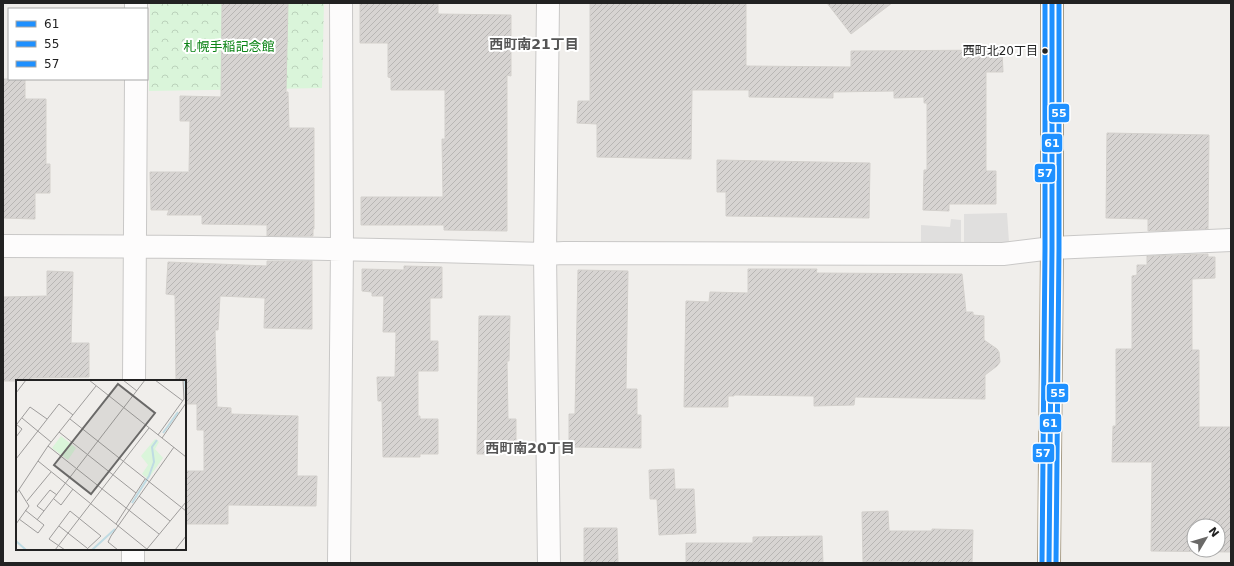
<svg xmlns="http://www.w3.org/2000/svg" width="1234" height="566" font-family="'DejaVu Sans','Noto Sans JP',sans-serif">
<defs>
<pattern id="park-crowns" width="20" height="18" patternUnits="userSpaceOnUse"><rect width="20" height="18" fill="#daf5da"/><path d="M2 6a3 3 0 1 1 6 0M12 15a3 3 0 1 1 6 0" fill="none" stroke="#bbd2bb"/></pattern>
<pattern id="building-hatch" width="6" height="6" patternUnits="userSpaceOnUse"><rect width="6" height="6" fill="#d7d4d2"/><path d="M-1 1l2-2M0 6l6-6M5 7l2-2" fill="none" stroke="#b8b6b4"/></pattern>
</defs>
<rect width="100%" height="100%" fill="#f0eeeb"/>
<path fill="url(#park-crowns)" d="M150 3H324L322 88 149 91Z"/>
<path fill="#e0dfde" d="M1007 213 1009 242 964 243V214Z
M951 219 961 220V244L921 243V225L950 227Z"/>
<path fill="url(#building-hatch)" stroke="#d3d0cc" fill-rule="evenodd" d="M222 3H288L286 92H288L289 128H314V229H313V236H267V225L202 224V215H167L169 210H151L150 172H189L190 121H180V96L221 97Z
M360 3H438V14L511 15V76L507 75V231L444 230V225H361V197H443L442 139H445V90H391V78L388 77V43H360Z
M590 3H746V66L851 67V51L1002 50 1003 72H986V171H996V204H949V211L923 210 924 170H927V103H924V97L894 98V91L833 92V98L749 97V90H692L691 159 597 157V124L577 123 578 101H590Z
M827 3H892L851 34Z
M3 79H25V99H46V164H50V193H35V219L3 218Z
M1107 133 1209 135 1208 229 1148 231V219L1106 218Z
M717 160 870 163 869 218 726 216V192H717Z
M1208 254V257H1215V278L1192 279V350H1199V427H1231V552L1151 551 1152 462H1112L1113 426H1116V349H1132V276L1137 275V265H1147V256ZM1194 526H1218V550H1194Z
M267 261H312V329L264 328 265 298 220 296 218 330H215L217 407 231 408V414L298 416 297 476H317L316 506 228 505V524H185V471H204V430H197V404H185V381H176L175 295 166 294 168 262 267 266Z
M404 266 442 267V298H430V341H438V371H418V416H420V419H438V454H420V457H383L382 401H378L377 377H395L396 332H383L384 296H372V292L362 291V269L404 270Z
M748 269H817L816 273 962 274 966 312H973V315L984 316V340L997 349 999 352 1000 362 997 366 985 375V399L855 397 854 405 814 406V396L734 395V396H728V407H684L686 301 709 302 710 292 748 293Z
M578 270 628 271 626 389H637V415H641V448L569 447V414H575Z
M47 271 73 272 71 343H89V377L31 378V381H3V297L47 296Z
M479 316H510L509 361H507L508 419H516V446H501V454H477Z
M674 469 675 489H694L696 533 659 535 657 499H650L649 470Z
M888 511 889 531H932V529L973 530 972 563H902V561L863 562 862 512Z
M584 528H617L618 563H584Z
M822 536 823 563H686V543H753V537Z"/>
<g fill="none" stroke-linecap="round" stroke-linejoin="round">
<g stroke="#c9c8c7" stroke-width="24">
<path id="street" d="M548 3 545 254 549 563
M136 9V3
M3 246C184 246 364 249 545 254L564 253 1003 254 1052 248 1231 240
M134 381 136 79
M133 563V549
M339 563 342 249 341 3"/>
</g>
<g stroke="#a79c86" stroke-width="24">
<path id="primary" d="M1049 563 1052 248V3"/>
</g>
<use href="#street" stroke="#fdfcfc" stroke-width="22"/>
<use href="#primary" stroke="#f3ede7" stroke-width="22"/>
<g stroke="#fff" stroke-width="8">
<path id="bus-1" d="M1049 563 1052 248V3"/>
</g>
<g stroke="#fff" stroke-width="8">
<path id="bus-2" d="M1056 563 1059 248V3"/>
</g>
<g stroke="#fff" stroke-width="8">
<path id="bus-3" d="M1042 563 1045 248V3"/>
</g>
<use href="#bus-1" stroke="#1e90ff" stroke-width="5"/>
<use href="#bus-2" stroke="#1e90ff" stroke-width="5"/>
<use href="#bus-3" stroke="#1e90ff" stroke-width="5"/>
</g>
<circle fill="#222" stroke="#fff" stroke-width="1.5" cx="1045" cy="51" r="3.5"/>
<g text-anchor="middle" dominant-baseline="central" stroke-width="4" stroke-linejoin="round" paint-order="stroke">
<g font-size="12" fill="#222" stroke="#fff" text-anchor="end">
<text x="1038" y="51">西町北20丁目</text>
</g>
<g font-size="13" fill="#0c8416" stroke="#fff">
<text x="229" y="46">札幌手稲記念館</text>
</g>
<g font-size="14" font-weight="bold" fill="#555" stroke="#fff">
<text x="534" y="44">西町南21丁目</text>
<text x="530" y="448">西町南20丁目</text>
</g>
</g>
<g transform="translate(16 380)">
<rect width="170" height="170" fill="#f0eeeb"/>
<path d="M45 56 60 68 52 80 36 68ZM139 59 143 62 139 69 147 78 132 99 126 94 132 85 125 76Z" fill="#daf5da"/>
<path fill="none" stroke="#bfdbe3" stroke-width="2" d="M169 0 170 15M147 53 162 32M116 123 133 96 138 82 136 67 141 60M0 161 10 170M76 170 99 149"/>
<path fill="none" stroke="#9e9c9b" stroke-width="1" d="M73 0 170 77M107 0 121 11M139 0 167 21M0 13 10 0M6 38 35 62M54 39 170 131M0 44 6 49 0 57M1 44 14 27 31 39M43 52 120 113M142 55 168 19 167 0M146 58 170 23M32 66 143 154M0 79 43 24 57 35M22 81 132 170M0 114 32 66 80 6M123 116 154 141M38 119 45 125 57 109M11 121 35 92M28 131 21 126 34 110 41 115M3 139 22 153 28 145 9 130M21 140 129 0M0 144 13 126 3 110M100 144 129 99M43 146 71 168M131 169 170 122M39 170 133 48M49 170 33 159 54 131 85 156 70 170M102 170 92 162 95 156 158 67M159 170 170 156"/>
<path fill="#6a6968" fill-opacity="0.15" stroke="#6a6968" stroke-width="2" d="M102 4 139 33 75 114 38 85Z"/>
<rect width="170" height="170" fill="none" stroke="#222" stroke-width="2"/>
</g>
<g stroke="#fff" stroke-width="1.5">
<rect x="1048" y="103" width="22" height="20" rx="4" fill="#1e90ff"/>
<rect x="1041" y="133" width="22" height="20" rx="4" fill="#1e90ff"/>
<rect x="1034" y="163" width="22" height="20" rx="4" fill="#1e90ff"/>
<rect x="1046" y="383" width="23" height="20" rx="4" fill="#1e90ff"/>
<rect x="1039" y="413" width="23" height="20" rx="4" fill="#1e90ff"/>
<rect x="1032" y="443" width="23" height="20" rx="4" fill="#1e90ff"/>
</g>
<g font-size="11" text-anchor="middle" font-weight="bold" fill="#fff">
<text x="1059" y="117">55</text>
<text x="1052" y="147">61</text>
<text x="1045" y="177">57</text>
<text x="1058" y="397">55</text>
<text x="1050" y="427">61</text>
<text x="1043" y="457">57</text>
</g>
<rect width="1234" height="566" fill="none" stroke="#222222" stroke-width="8"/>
<rect x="8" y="8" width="140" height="72" fill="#ffffff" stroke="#a7a7a7"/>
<rect x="16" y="21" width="20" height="6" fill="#1e90ff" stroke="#a7a7a7"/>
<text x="44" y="28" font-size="12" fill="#222222">61</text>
<rect x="16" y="41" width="20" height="6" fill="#1e90ff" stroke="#a7a7a7"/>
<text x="44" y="48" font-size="12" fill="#222222">55</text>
<rect x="16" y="61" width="20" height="6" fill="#1e90ff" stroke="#a7a7a7"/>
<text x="44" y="68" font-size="12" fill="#222222">57</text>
<g transform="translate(1206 538) rotate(52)"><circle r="19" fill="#ffffff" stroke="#a7a7a7"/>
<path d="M0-3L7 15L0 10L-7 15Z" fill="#6a6968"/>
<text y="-6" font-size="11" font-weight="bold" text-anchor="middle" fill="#222222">N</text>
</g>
</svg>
